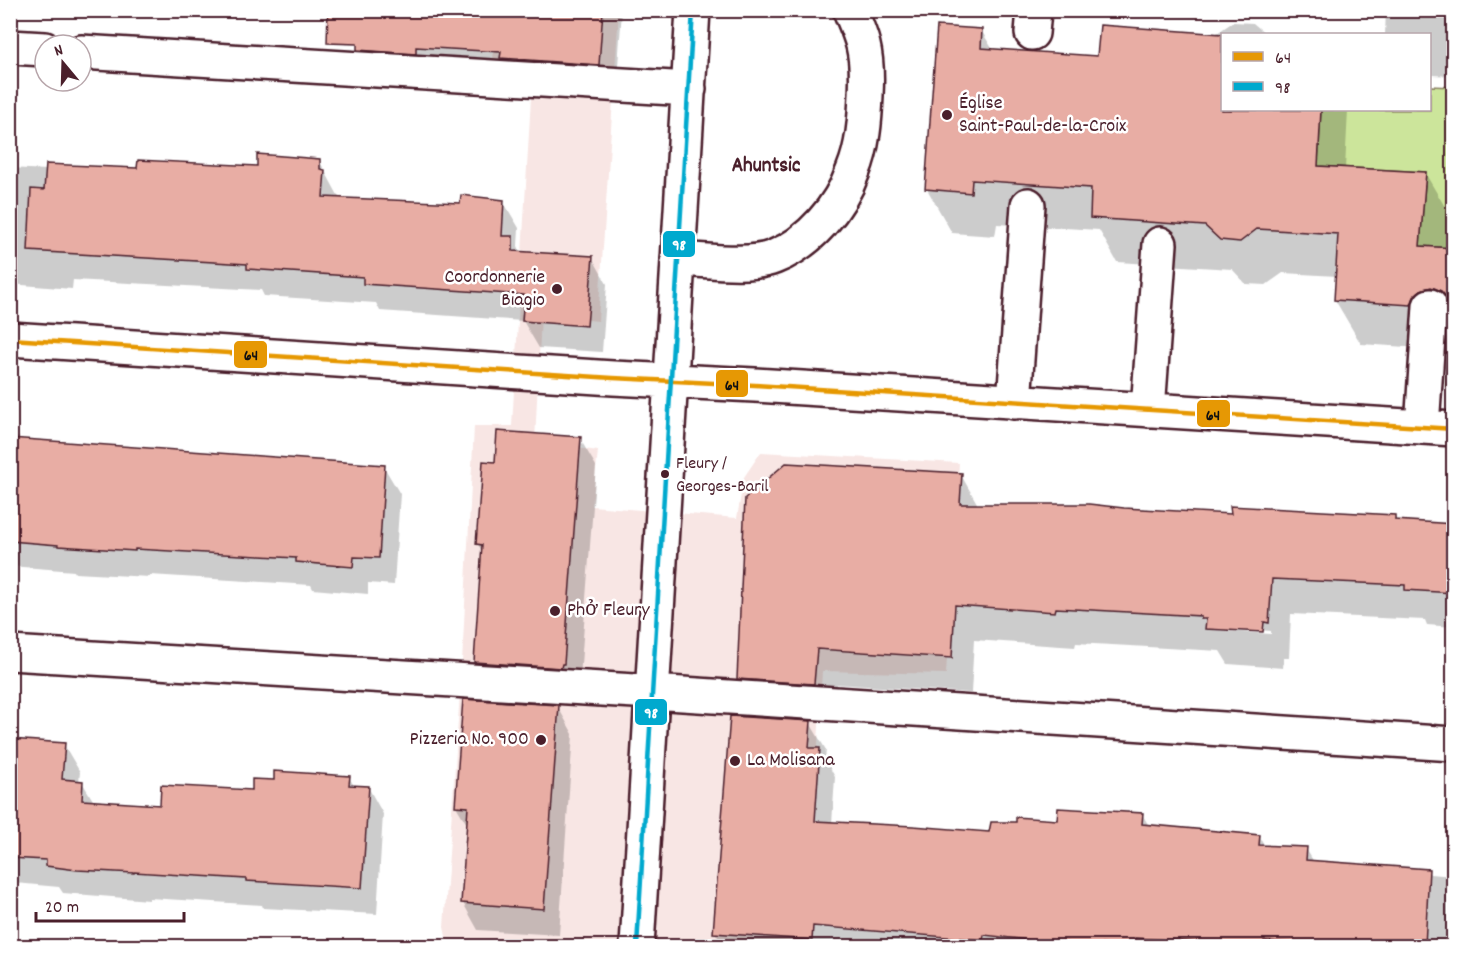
<svg xmlns="http://www.w3.org/2000/svg" width="1464" height="957" font-family="Dekko,sans-serif">
<rect width="100%" height="100%" fill="#fff"/>
<filter id="ink" filterUnits="userSpaceOnUse"><feTurbulence type="fractalNoise" baseFrequency=".0167" numOctaves="2"/><feDisplacementMap in="SourceGraphic" scale="12" xChannelSelector="R" yChannelSelector="G"/><feConvolveMatrix kernelMatrix="1 2 1 2 8 2 1 2 1" color-interpolation-filters="sRGB"/></filter>
<g filter="url(#ink)">
<path fill="#f8e6e4" d="M496 11H619L598 321 541 315 535 442 598 451 592 506 737 518 744 477 761 452 959 463 946 674 822 671 807 946H448L444 927 462 663 474 426H512L531 98 491 96Z"/>
<path fill="#cce59b" stroke="#8b8263" stroke-width="1.5" d="M1430 86 1453 87V386H1446L1453 248 1420 246 1426 172 1318 166 1321 110H1430Z"/>
<path fill="#0003" fill-rule="evenodd" d="M359 10H622L616 94 376 80 358 50Z
M1386 10H1454V76L1430 75V34H1385Z
M1233 22 1253 23 1266 34H1222V110H1348L1345 169 1425 173 1451 217 1448 249 1452 250 1454 252V332L1447 333 1439 340 1436 349 1361 344 1335 300 1337 276 1283 273 1266 285 1246 284 1232 269 1117 262 1099 230 997 224 995 236 952 233 927 189 981 30 993 50 1099 57 1214 35Z
M319 160 340 199 462 204 503 201 519 228 518 246 521 253 592 257 607 284 602 352 539 348 523 321 380 311 376 303 264 296 261 290 73 280 72 289 10 284V168L47 170 258 168Z
M580 439 596 466 579 691 491 689 475 662 483 554 478 544 496 463Z
M10 440 384 467 400 494 394 585 368 583V594L313 589 311 585 150 575V577L75 573 74 571 10 566Z
M961 475 978 505 1232 516 1395 517 1397 521 1454 525V627L1427 625 1425 620 1291 614 1289 658H1284L1283 668 1228 664 1220 651 1076 643 1075 647 974 640 971 693 837 684 834 719 759 714 739 678ZM1210 627 1271 631V634L1210 630Z
M558 707 573 734 559 935 478 930 463 903 468 826 456 806Z
M810 723 826 750 825 759 835 777 832 824 990 833 1059 822 1142 814 1149 826 1259 836 1265 846 1306 849 1314 862 1428 871 1430 874 1454 876V946H723L715 932Z
M10 741 64 745 80 772 79 782H82L94 802 162 807 253 792 275 782 349 777 354 786 368 787 383 814 377 914 263 908 262 905 149 898V900L63 893 59 887 15 883 10 877Z"/>
<path fill="#e8ada4" stroke="#4a1f2b" stroke-width="1.5" d="M328 10H603L599 65 500 58 501 52 416 47V54L357 50V44L327 43Z
M1100 25 1222 34V110H1321L1318 166 1426 172 1420 246 1453 248 1449 307 1446 297 1441 291 1431 287 1421 290 1415 295 1411 305 1334 300 1338 234 1257 229 1240 242 1220 240 1205 226 1090 218 1091 188 972 180 971 193 925 189 937 26 982 29 981 48 1097 56Z
M257 154 320 159V169L325 170 323 197 460 203 461 195 504 200 502 236H513V251L593 256 587 326 522 321 524 295 363 284V277L247 269V264L28 251 31 189 44 190 46 164 137 168 138 160 257 166Z
M497 431 581 437 564 664H562L561 668 474 662 482 545 476 544 480 491H481L483 461 495 462Z
M10 438 385 465 379 558 354 557 353 567 296 562V558L135 549V551L58 546V545L10 541Z
M786 463 962 473 960 504H1089L1124 508 1231 514 1230 506 1395 515V520L1454 524V593L1405 590V585L1272 579 1269 623 1264 622 1263 632 1205 629 1206 619H1201V616L1056 608 1055 612 955 605 952 658 817 649 814 684 737 679 745 498Z
M463 699 559 705 544 909 461 903 468 807 455 806Z
M730 716 811 721 809 748H820L815 821 913 826 989 832 991 822H1016V817L1057 820 1058 808 1143 813 1142 824 1260 835 1259 845 1307 847 1306 860 1429 869 1425 946H1352L1264 941V946L1135 938V946H1129L1039 941 984 935 983 940 813 926 812 940 713 933Z
M10 739 65 743 62 779 83 781 82 800 160 805 161 785 252 790V779L274 780V771L350 776 349 785 369 786 362 888 246 881V879L134 872V873L77 870 46 866V860L10 858Z"/>
<g fill="none" stroke-linecap="round" stroke-linejoin="round">
<g stroke="#4a1f2b" stroke-width="38">
<path id="minor" d="M1032 33 1034 10
M10 47 45 49
M81 52 689 89
M678 259C705 260 749 267 774 257 810 243 840 207 853 171 863 147 865 120 866 95 867 78 867 61 863 45 860 33 855 22 850 10
M10 339 613 378 755 385 1454 429
M1014 402 1028 205
M1148 410 1160 244
M1422 427 1430 306
M10 653 585 688 652 692 1454 744
M637 946 693 10"/>
</g>
<use href="#minor" stroke="#fff" stroke-width="33"/>
<g stroke="#fff" stroke-width="9">
<path id="bus-1" d="M10 339 613 378 755 385 1454 429"/>
</g>
<g stroke="#fff" stroke-width="9">
<path id="bus-2" d="M637 946 693 10"/>
</g>
<use href="#bus-1" stroke="#e69804" stroke-width="4.5"/>
<use href="#bus-2" stroke="#00a9ce" stroke-width="4.5"/>
</g>
</g>
<g fill="#4a1f2b" stroke="#fff" stroke-width="2">
<circle cx="947" cy="115" r="6"/>
<circle cx="557" cy="289" r="6"/>
<circle cx="665" cy="474" r="5"/>
<circle cx="555" cy="611" r="6"/>
<circle cx="541" cy="740" r="6"/>
<circle cx="735" cy="761" r="6"/>
</g>
<g text-anchor="middle" dominant-baseline="central" stroke-width="5" stroke-linejoin="round" paint-order="stroke">
<g font-size="18" fill="#4a1f2b" stroke="#fff" text-anchor="start">
<text x="676" y="464">Fleury /<tspan x="676" dy="23">Georges-Baril</tspan></text>
</g>
<g font-size="20" fill="#4a1f2b" stroke="#fff" text-anchor="start">
<text x="959" y="104">Église<tspan x="959" dy="23">Saint-Paul-de-la-Croix</tspan></text>
<text x="545" y="278" text-anchor="end">Coordonnerie<tspan x="545" dy="23">Biagio</tspan></text>
<text x="567" y="611">Phở Fleury</text>
<text x="529" y="740" text-anchor="end">Pizzeria No. 900</text>
<text x="747" y="761">La Molisana</text>
</g>
<g font-size="21" font-weight="bold" fill="#4a1f2b" stroke="#fff">
<text x="766" y="167">Ahuntsic</text>
</g>
</g>
<g stroke="#fff" stroke-width="2">
<rect x="662" y="230" width="34" height="28" rx="6" fill="#00a9ce"/>
<rect x="233" y="340" width="35" height="29" rx="6" fill="#e69804"/>
<rect x="715" y="369" width="34" height="29" rx="6" fill="#e69804"/>
<rect x="1196" y="399" width="35" height="29" rx="6" fill="#e69804"/>
<rect x="634" y="698" width="34" height="28" rx="6" fill="#00a9ce"/>
</g>
<g font-size="16" text-anchor="middle" font-weight="bold" fill="#fff">
<text x="679" y="250">98</text>
<text x="651" y="718">98</text>
</g>
<g font-size="16" text-anchor="middle" font-weight="bold" fill="#111">
<text x="251" y="360">64</text>
<text x="732" y="390">64</text>
<text x="1213" y="420">64</text>
</g>
<rect width="1464" height="957" fill="none" stroke="#fff" stroke-width="36"/>
<rect x="18" y="18" width="1428" height="921" fill="none" stroke="#4a1f2b" stroke-width="2" filter="url(#ink)"/>
<rect x="1221" y="33" width="210" height="78" fill="#ffffff" stroke="#b7a5aa" stroke-width="1.5"/>
<rect x="1233" y="52" width="30" height="9" fill="#e69804" stroke="#b7a5aa" stroke-width="1.5"/>
<text x="1275" y="63" font-size="18" fill="#4a1f2b">64</text>
<rect x="1233" y="82" width="30" height="9" fill="#00a9ce" stroke="#b7a5aa" stroke-width="1.5"/>
<text x="1275" y="93" font-size="18" fill="#4a1f2b">98</text>
<g transform="translate(63 63) rotate(341)"><circle r="28" fill="#ffffff" stroke="#b7a5aa" stroke-width="1.5"/>
<path d="M0-4.5L10 22L0 15L-10 22Z" fill="#4a1f2b"/>
<text y="-9" font-size="16" font-weight="bold" text-anchor="middle" fill="#4a1f2b">N</text>
</g>
<path d="M36 912v9h148v-9" fill="none" stroke="#4a1f2b" stroke-width="3"/>
<text x="45" y="912" font-size="18" fill="#4a1f2b" stroke="#ffffff" stroke-width="4.5" paint-order="stroke">20 m</text>
</svg>
